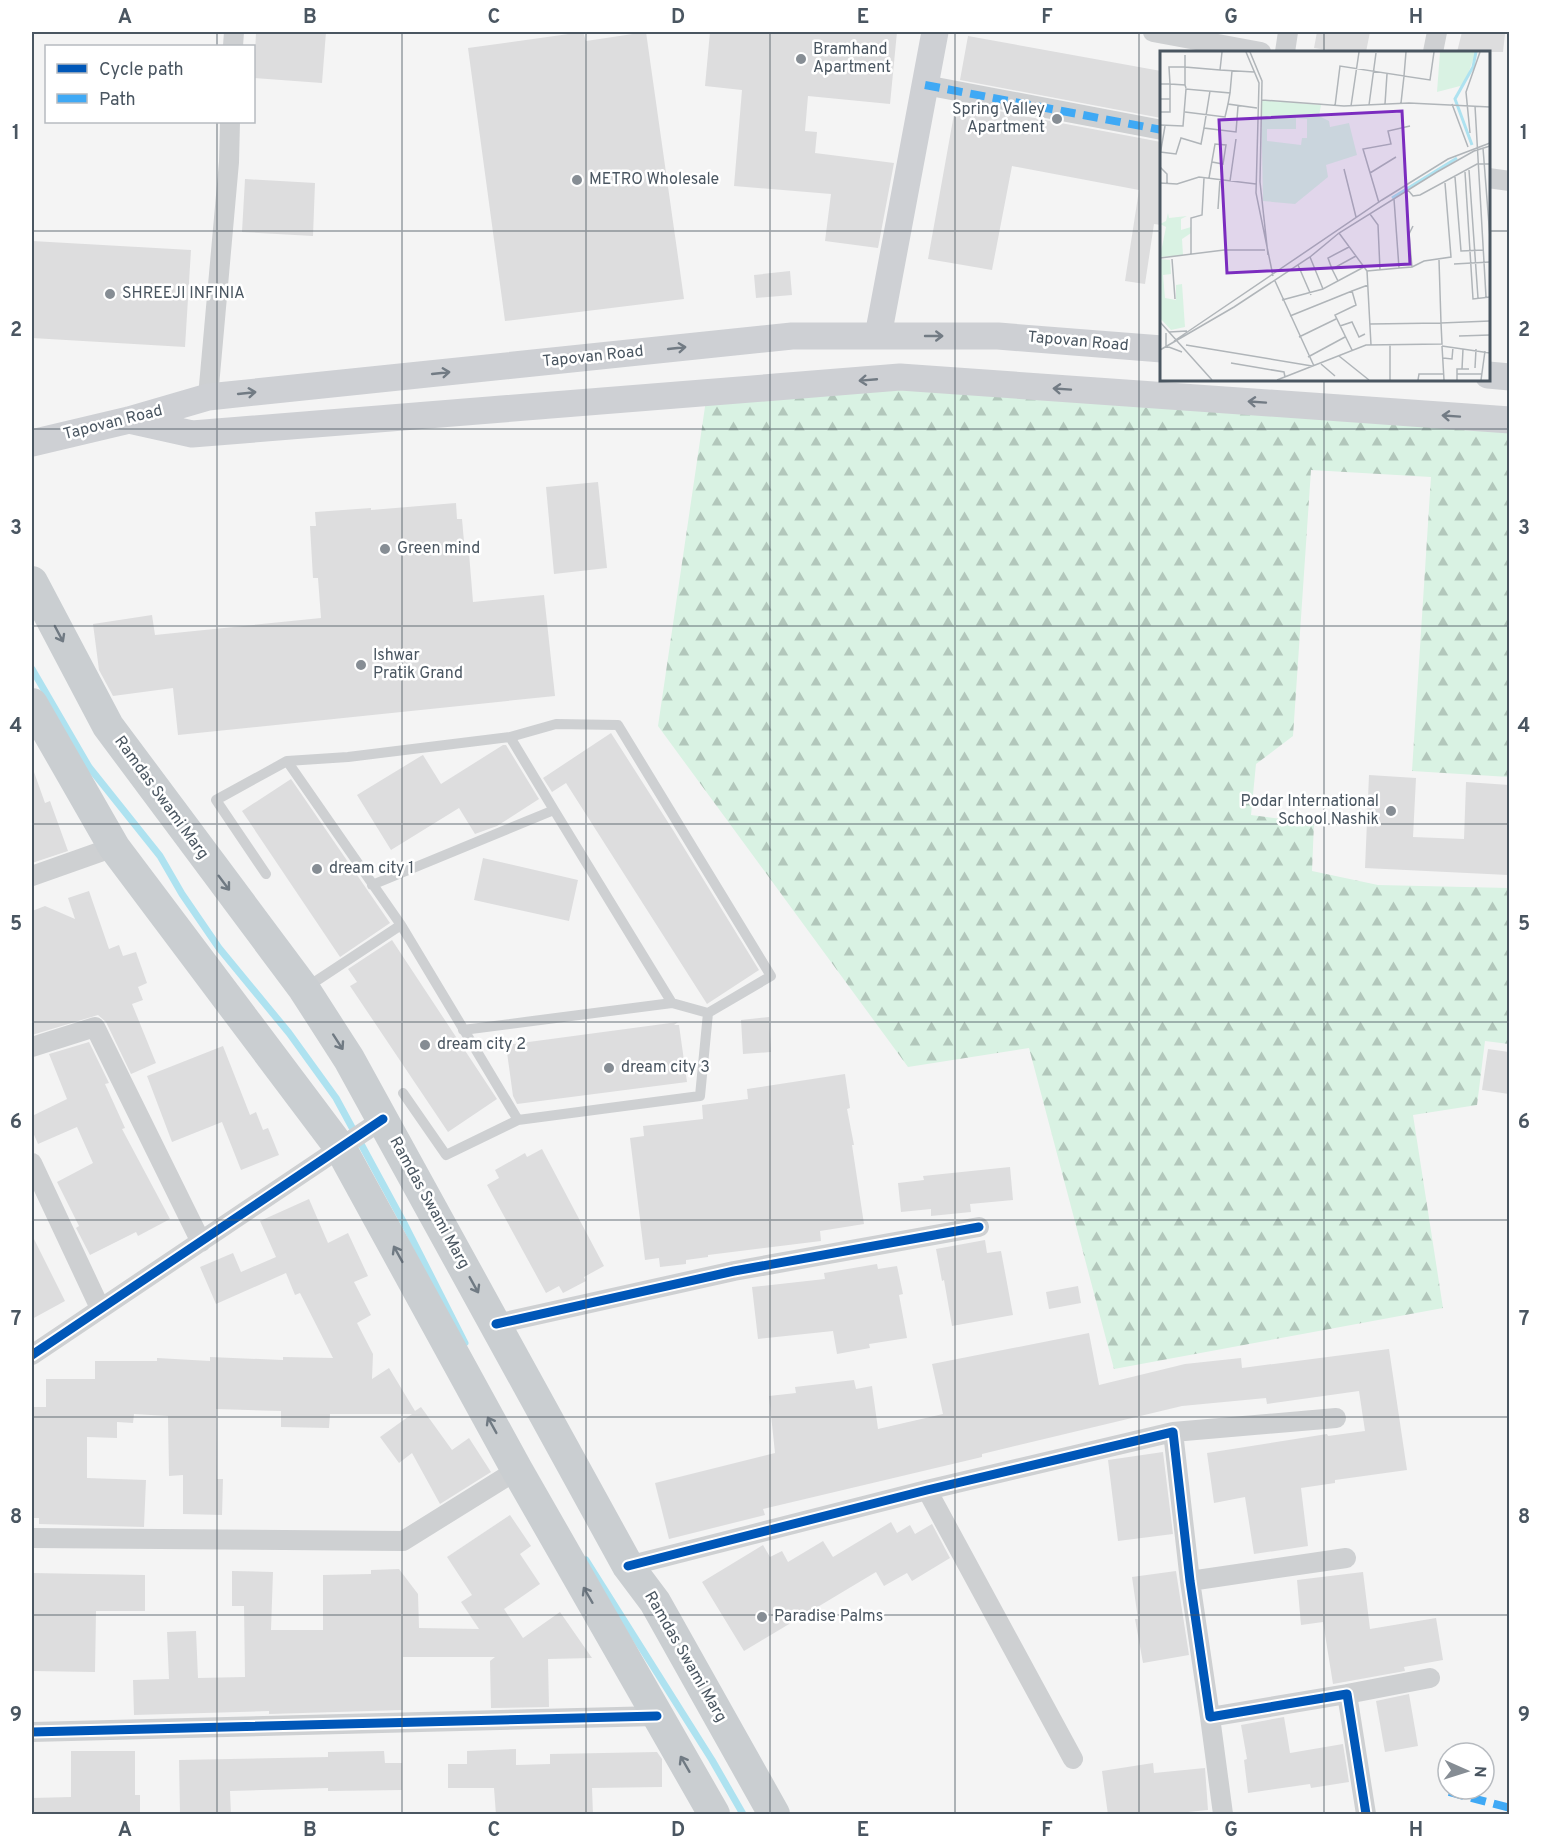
<svg xmlns="http://www.w3.org/2000/svg" width="1541" height="1846" font-family="Overpass,sans-serif">
<defs>
<pattern id="forest-firs" width="22" height="20" patternUnits="userSpaceOnUse" patternTransform="scale(1.5)"><rect width="22" height="20" fill="#d9f2e3"/><path d="M5 1l3.5 6h-7zM16 11l3.5 6h-7z" fill="#b2c7bb"/></pattern>
</defs>
<rect width="100%" height="100%" fill="#f4f4f4"/>
<path fill="url(#forest-firs)" d="M968 381 1509 420V777L1412 771 1431 477 1311 470 1293 736 1256 764 1251 815 1314 823 1312 871 1378 885 1509 888V1044L1485 1041 1477 1105 1413 1115 1443 1308 1114 1369 1029 1048 908 1067 658 726 706 400Z"/>
<g fill="none" stroke-linecap="round" stroke-linejoin="round">
<path stroke="#aee2f0" stroke-width="7" d="M32 669 89 767 160 856 182 894 219 948 289 1033 336 1098 405 1225 465 1343
M586 1560 712 1760 743 1814"/>
</g>
<path fill="#ddddde" d="M256 32H326L322 83 254 78Z
M583 32 586 41 646 32 684 299 505 321 468 48Z
M710 32H897L890 104 808 96 805 131 817 132 815 153 894 163 878 248 825 241 831 194 734 186 742 90 705 86Z
M1317 32H1370L1366 52H1342L1314 48Z
M1462 32H1493L1505 34 1503 52H1457Z
M968 36 1161 71V118L960 80Z
M956 103 1161 142V225L1154 224 1145 284 1125 281 1139 190 1012 166 992 270 928 259Z
M245 179 315 183 313 236 242 232Z
M32 241 191 250 185 347 32 338Z
M790 271 792 295 756 298 754 275Z
M598 482 607 568 554 574 546 487Z
M456 503 457 519H462L465 553H469L473 602 544 595 555 696 178 735 173 688 113 696 99 670 93 624 152 615 155 635 321 618 318 578H313L310 526H316L315 512 371 508V510Z
M611 733 673 830 759 970 707 1004 566 783 552 792 543 778Z
M503 745H506L539 799 497 826 475 834 459 808 391 850 357 795 421 756 423 755 441 784Z
M32 772H34L45 803 50 801 68 851 32 863Z
M1369 775 1416 778 1413 837 1464 839 1466 782 1509 785 1508 875 1365 868Z
M291 779 390 923 340 957 242 811Z
M483 858 578 880 569 921 474 900Z
M89 891 109 949 119 945 123 956 136 952 147 983 138 987 143 1000 132 1004 156 1063 131 1074 106 1022 98 1015 32 1035V911L45 906 75 919 68 898Z
M392 940 497 1099 448 1132 350 986 357 982 348 969Z
M769 1017 771 1052 743 1054 741 1020Z
M678 1022 674 1025H679L687 1082 517 1104 513 1096 506 1045Z
M89 1042 109 1083 105 1084 125 1128 122 1129 170 1219 138 1236 136 1232 90 1255 76 1228 79 1226 57 1182 93 1163 77 1127 38 1144 32 1130V1116L67 1099 49 1054Z
M223 1046 250 1115 256 1112 263 1130 268 1128 279 1155 241 1170 222 1122 172 1142 147 1076Z
M1488 1049 1509 1052V1094L1482 1090Z
M845 1074 850 1108 847 1109 854 1145H852L864 1224 820 1231 821 1241 708 1255V1257L686 1260V1264L660 1267 659 1258 645 1260 630 1138 644 1136 643 1126 703 1119 702 1105 748 1099 747 1089Z
M542 1149 604 1266 584 1277 586 1281 563 1293 559 1286 546 1293 487 1185 499 1178 495 1170 525 1153 527 1157Z
M1010 1167 1013 1200 970 1204 971 1212 931 1216V1209L901 1212 898 1183 924 1180 923 1176Z
M309 1199 328 1243 348 1233 368 1276 354 1282 371 1315 357 1323 373 1354 372 1379 389 1368 415 1411 421 1407 452 1450 469 1438 491 1472 440 1504 412 1453 399 1463 380 1437 412 1414H330L329 1428 281 1427V1411L216 1409 217 1479H223L222 1515 183 1514V1475L169 1476 168 1416 134 1414 133 1423 117 1422V1438L87 1437V1478L146 1480 144 1527 39 1524V1518H32V1407H46V1379H95V1361H157V1358L210 1361V1357L283 1360V1357L333 1358 300 1293 295 1295 286 1273 216 1304 200 1267 233 1253 241 1272 276 1257 260 1221Z
M32 1235 65 1301 32 1319Z
M985 1240 987 1253 1001 1251 1013 1315 952 1326 944 1280 942 1281 936 1249Z
M877 1264 878 1269 897 1266 903 1294 899 1295 907 1338 869 1344 870 1348 837 1354 833 1331 758 1339 752 1287 825 1279 824 1273Z
M1078 1286 1081 1303 1049 1309 1046 1292Z
M1089 1333 1099 1385 1185 1364 1241 1358 1242 1368 1389 1349 1407 1470 1335 1480V1483L1301 1488 1308 1546 1254 1554 1245 1497 1214 1503 1207 1453 1327 1434 1328 1436 1365 1431 1359 1391 1267 1404 1266 1398 1182 1406 982 1454V1457L763 1509 765 1515 669 1539 655 1483 775 1453 769 1396 796 1393 795 1387 854 1380 856 1389 872 1386 878 1429 943 1414 932 1364Z
M1163 1452 1173 1534 1118 1541 1108 1460Z
M510 1515 531 1546 520 1554 540 1584 504 1609 523 1638 560 1612 592 1658 548 1659 549 1707 491 1708 490 1661 495 1657H403V1710L269 1714V1711L134 1715 133 1680 169 1679 167 1632 196 1631 198 1678 245 1677 244 1606H232V1571L273 1572 271 1630H323V1575L371 1574V1570L399 1569 418 1594 419 1628 479 1629 461 1602 472 1595 447 1557Z
M891 1522 897 1533 910 1525 915 1534 932 1524 950 1558 912 1581 907 1573 884 1586 876 1572 744 1651 702 1582 763 1545 770 1557 782 1551 788 1562 823 1541 833 1557Z
M1176 1571 1189 1655 1143 1663 1135 1619H1138L1132 1577Z
M1363 1572 1370 1629 1436 1618 1443 1660 1404 1667 1405 1671 1333 1684 1323 1622 1301 1625 1297 1580Z
M32 1573 145 1575V1611H96L95 1672 32 1671Z
M1409 1694 1418 1746 1385 1752 1376 1701Z
M1284 1717 1290 1753 1343 1744 1349 1782 1311 1788 1310 1784 1248 1793 1244 1760 1247 1759 1241 1725Z
M516 1749V1765L550 1764V1754L657 1752 662 1759V1787L592 1788 593 1815H496L494 1788H448V1764H467V1751Z
M71 1751H135V1795H140V1815H32V1798L71 1797Z
M384 1751 385 1763H402V1790L328 1791V1788L230 1791 231 1815H180L179 1760 328 1757V1752Z
M1153 1763 1154 1773 1205 1768 1208 1810 1158 1815H1108L1102 1771Z"/>
<g fill="none" stroke-linecap="round" stroke-linejoin="round">
<path stroke="#ced0d2" stroke-width="10" d="M510 737 554 810
M266 874 216 800 287 761
M372 885 554 810 672 1003 463 1030
M307 987 401 925 287 761 348 757 510 737 556 724 618 725 771 976 708 1013 700 1096 518 1120 401 925
M672 1003 708 1013
M403 1093 446 1155 518 1120"/>
<path stroke="#ced0d2" stroke-width="20" d="M1153 32 1261 52
M233 46 234 32
M1285 52 1288 32
M1433 52 1437 32
M925 85 1162 130
M1488 178 1510 181
M208 397 229 162 230 122
M32 876 114 847
M32 1047 95 1027 201 1242
M32 1163 100 1308
M496 1324 734 1271 979 1227
M32 1355 383 1119
M1173 1432 1336 1418
M927 1490 1073 1759
M32 1538 403 1541 517 1470
M628 1566 927 1490 1173 1432 1190 1581 1210 1717 1347 1694 1366 1814
M1190 1581 1346 1558
M1347 1694 1430 1678
M1210 1717 1223 1814
M32 1732 657 1716"/>
<path stroke="#ced0d4" stroke-width="27" d="M878 336 935 32
M1488 375 1510 377
M129 420 192 434 900 377 1510 420
M32 443 129 420 208 397 792 336H998L1162 349"/>
<path stroke="#caced1" stroke-width="32" d="M32 582 108 726 304 989 349 1059 628 1566 655 1602 774 1814
M32 704 114 847 341 1149 517 1470 714 1814"/>
<path stroke="#3fa9f5" stroke-width="8" stroke-dasharray="15 8" stroke-linecap="butt" d="M925 85 1162 130
M1449 1792 1510 1808"/>
<g stroke="#fff" stroke-width="13">
<path id="cycleway" d="M496 1324 734 1271 979 1227
M32 1355 383 1119
M628 1566 927 1490 1173 1432 1190 1581 1210 1717 1347 1694 1366 1814
M32 1732 657 1716"/>
</g>
<use href="#cycleway" stroke="#0057b8" stroke-width="9"/>
</g>
<defs><path id="oneway-shaft" d="M-6 0H5M1.5-3L5.5 0L1.5 3" fill="none" stroke-width="1.6" stroke-linecap="round" stroke-linejoin="round" transform="scale(1.5)"/></defs>
<g stroke="#727b84">
<use href="#oneway-shaft" transform="translate(934 336)"/>
<use href="#oneway-shaft" transform="translate(677 348) rotate(-6)"/>
<use href="#oneway-shaft" transform="translate(441 373) rotate(-6)"/>
<use href="#oneway-shaft" transform="translate(868 380) rotate(175)"/>
<use href="#oneway-shaft" transform="translate(1062 389) rotate(-176)"/>
<use href="#oneway-shaft" transform="translate(247 393) rotate(-6)"/>
<use href="#oneway-shaft" transform="translate(1257 402) rotate(-176)"/>
<use href="#oneway-shaft" transform="translate(1451 416) rotate(-176)"/>
</g>
<g stroke="#707a83">
<use href="#oneway-shaft" transform="translate(59 634) rotate(62)"/>
<use href="#oneway-shaft" transform="translate(224 883) rotate(53)"/>
<use href="#oneway-shaft" transform="translate(338 1042) rotate(57)"/>
<use href="#oneway-shaft" transform="translate(398 1254) rotate(-119)"/>
<use href="#oneway-shaft" transform="translate(474 1285) rotate(61)"/>
<use href="#oneway-shaft" transform="translate(492 1425) rotate(-119)"/>
<use href="#oneway-shaft" transform="translate(588 1595) rotate(-120)"/>
<use href="#oneway-shaft" transform="translate(685 1764) rotate(-120)"/>
</g>
<path fill="none" stroke="#4a5661" stroke-width="1.5" stroke-opacity="0.55" d="M217 32V46M402 32V1814M586 32V1814M770 32V1814M955 32V1814M1139 32V1814M1324 32V52M217 122V1814M32 231H1162M1488 231H1510M1324 380V1814M32 429H1510M32 626H1510M32 824H1510M32 1022H1510M32 1220H1510M32 1417H1510M32 1615H1510"/>
<g fill="#868d94" stroke="#fff" stroke-width="2">
<circle cx="801" cy="59" r="6"/>
<circle cx="1057" cy="119" r="6"/>
<circle cx="577" cy="180" r="6"/>
<circle cx="110" cy="294" r="6"/>
<circle cx="385" cy="549" r="6"/>
<circle cx="361" cy="665" r="6"/>
<circle cx="1391" cy="811" r="6"/>
<circle cx="317" cy="869" r="6"/>
<circle cx="425" cy="1045" r="6"/>
<circle cx="609" cy="1068" r="6"/>
<circle cx="762" cy="1617" r="6"/>
</g>
<g text-anchor="middle" dominant-baseline="central" stroke-width="5" stroke-linejoin="round" paint-order="stroke">
<g font-size="16" fill="#4a5661" stroke="#fff" text-anchor="start">
<text x="813" y="50">Bramhand<tspan x="813" dy="18">Apartment</tspan></text>
<text x="1045" y="110" text-anchor="end">Spring Valley<tspan x="1045" dy="18">Apartment</tspan></text>
<text x="589" y="180">METRO Wholesale</text>
<text x="122" y="294">SHREEJI INFINIA</text>
<text x="397" y="549">Green mind</text>
<text x="373" y="656">Ishwar<tspan x="373" dy="18">Pratik Grand</tspan></text>
<text x="1379" y="802" text-anchor="end">Podar International<tspan x="1379" dy="18">School Nashik</tspan></text>
<text x="329" y="869">dream city 1</text>
<text x="437" y="1045">dream city 2</text>
<text x="621" y="1068">dream city 3</text>
<text x="774" y="1617">Paradise Palms</text>
</g>
<g font-size="16" fill="#4a5661" stroke="#fff">
<text transform="translate(1078 342) rotate(5)">Tapovan Road</text>
<text transform="translate(593 357) rotate(-6)">Tapovan Road</text>
<text transform="translate(113 423) rotate(-14)">Tapovan Road</text>
<text transform="translate(161 798) rotate(54)">Ramdas Swami Marg</text>
<text transform="translate(429 1203) rotate(61)">Ramdas Swami Marg</text>
<text transform="translate(685 1657) rotate(60)">Ramdas Swami Marg</text>
</g>
</g>
<g transform="translate(1160 51)">
<rect width="330" height="330" fill="#f4f4f4"/>
<path d="M280 1H316L304 34 277 41ZM101 49 161 54 159 65 169 70 170 76 189 72 197 104 166 114 168 126 135 153 103 150ZM136 67 147 68V87H142L141 94 107 90V78H136ZM8 162 9 167 27 165 21 168V179L31 176V182L22 188 23 204 0 206 6 176 0 173 6 170ZM0 208 10 209 11 223 3 224 5 247 16 249V234L22 233 25 276 11 279 0 267Z" fill="#d9f2e3" fill-rule="evenodd"/>
<path fill="none" stroke="#aee2f0" stroke-width="3" d="M312 94 295 48 313 16 316 1M232 147 297 107"/>
<path fill="none" stroke="#b0b5b9" stroke-width="1.5" d="M62 1 60 19 94 21M86 1 99 32 96 142 113 225M90 1 102 30 100 131 108 204M25 4V16L60 19M0 33H10V48M25 34V16H9L10 33 25 34 26 37M50 40 44 77 76 81 78 55M70 42 72 20M0 48H10V61H0M102 49 184 55 249 52 330 56M241 52 244 25 270 29 274 1M225 53 227 23M292 53 308 96M209 54 216 2M175 55 180 15 244 25 246 1M191 55 199 1M315 55 326 246M25 61 65 66 68 53M0 74 23 75 26 38 70 42 68 53 97 57M310 82 306 41 320 1M323 97 330 187M0 101 16 103 21 87 41 93 44 77M0 104 5 75M0 116 7 123V133M184 118 196 166M309 119 318 247M305 121 313 248 330 246M210 122 236 106M295 126 301 200 324 199M49 127 55 93 66 94 63 113 52 111M70 130 76 88M0 132 17 133 39 126 96 133M248 139 253 145 260 144 317 113H330M219 152 203 98 231 93 228 80 250 75M58 158 60 128M210 163 218 174 220 219M179 182 207 220 211 294M31 203V167L42 164 44 127M150 206 163 238 204 216M0 207 64 199H105M12 208 15 248M279 209 281 272 330 270M294 213 330 211M138 214 151 244M252 216 264 210 291 206 285 132M239 217 252 216 249 183 253 175M172 218 168 207 189 196M207 220 239 217 234 148M115 230 154 315M178 230 172 218 196 205M122 249 163 238M130 265 192 240M0 271 52 329M180 275 192 271 199 286 205 283M9 281 27 280M6 282V295L22 301M299 285 330 284M139 286 176 268M14 290 222 149 288 108 330 92M26 294 152 315M230 294V329M282 295 330 302M282 295 284 329M0 299 74 256 150 206 179 182 277 121 314 100 330 95M192 299 175 264 196 254 192 240 208 234M179 305 209 329M148 306 185 286M283 307 292 308 293 296M71 312 124 321 125 326M161 313 175 325M315 317 316 298M302 318 303 298M297 323H322M117 329 206 294 282 293 281 272 210 273M258 329 259 323H284M297 329V318H309M321 329 325 300"/>
<path fill="#7b2cbf" fill-opacity="0.15" stroke="#7b2cbf" stroke-width="3" d="M242 60 250 213 67 222 59 69Z"/>
<rect width="330" height="330" fill="none" stroke="#4a5661" stroke-width="3"/>
</g>
<rect width="1541" height="1846" fill="none" stroke="#ffffff" stroke-width="66"/>
<rect x="45" y="45" width="210" height="78" fill="#ffffff" stroke="#b7bbc0" stroke-width="1.5"/>
<rect x="57" y="64" width="30" height="9" fill="#0057b8" stroke="#b7bbc0" stroke-width="1.5"/>
<text x="99" y="75" font-size="18" fill="#4a5661">Cycle path</text>
<rect x="57" y="94" width="30" height="9" fill="#3fa9f5" stroke="#b7bbc0" stroke-width="1.5"/>
<text x="99" y="105" font-size="18" fill="#4a5661">Path</text>
<g transform="translate(1466 1771) rotate(93)"><circle r="28" fill="#ffffff" stroke="#b7bbc0" stroke-width="1.5"/>
<path d="M0-4.5L10 22L0 15L-10 22Z" fill="#868d94"/>
<text y="-9" font-size="16" font-weight="bold" text-anchor="middle" fill="#4a5661">N</text>
</g>
<rect x="33" y="33" width="1475" height="1780" fill="none" stroke="#4a5661" stroke-width="2"/>
<g font-size="20" text-anchor="middle" font-weight="bold" fill="#4a5661">
<text x="125" y="23">A</text>
<text x="310" y="23">B</text>
<text x="494" y="23">C</text>
<text x="678" y="23">D</text>
<text x="863" y="23">E</text>
<text x="1047" y="23">F</text>
<text x="1231" y="23">G</text>
<text x="1416" y="23">H</text>
<text x="16" y="139">1</text>
<text x="1524" y="139">1</text>
<text x="16" y="336">2</text>
<text x="1524" y="336">2</text>
<text x="16" y="534">3</text>
<text x="1524" y="534">3</text>
<text x="16" y="732">4</text>
<text x="1524" y="732">4</text>
<text x="16" y="930">5</text>
<text x="1524" y="930">5</text>
<text x="16" y="1128">6</text>
<text x="1524" y="1128">6</text>
<text x="16" y="1325">7</text>
<text x="1524" y="1325">7</text>
<text x="16" y="1523">8</text>
<text x="1524" y="1523">8</text>
<text x="16" y="1721">9</text>
<text x="1524" y="1721">9</text>
<text x="125" y="1836">A</text>
<text x="310" y="1836">B</text>
<text x="494" y="1836">C</text>
<text x="678" y="1836">D</text>
<text x="863" y="1836">E</text>
<text x="1047" y="1836">F</text>
<text x="1231" y="1836">G</text>
<text x="1416" y="1836">H</text>
</g>
</svg>
